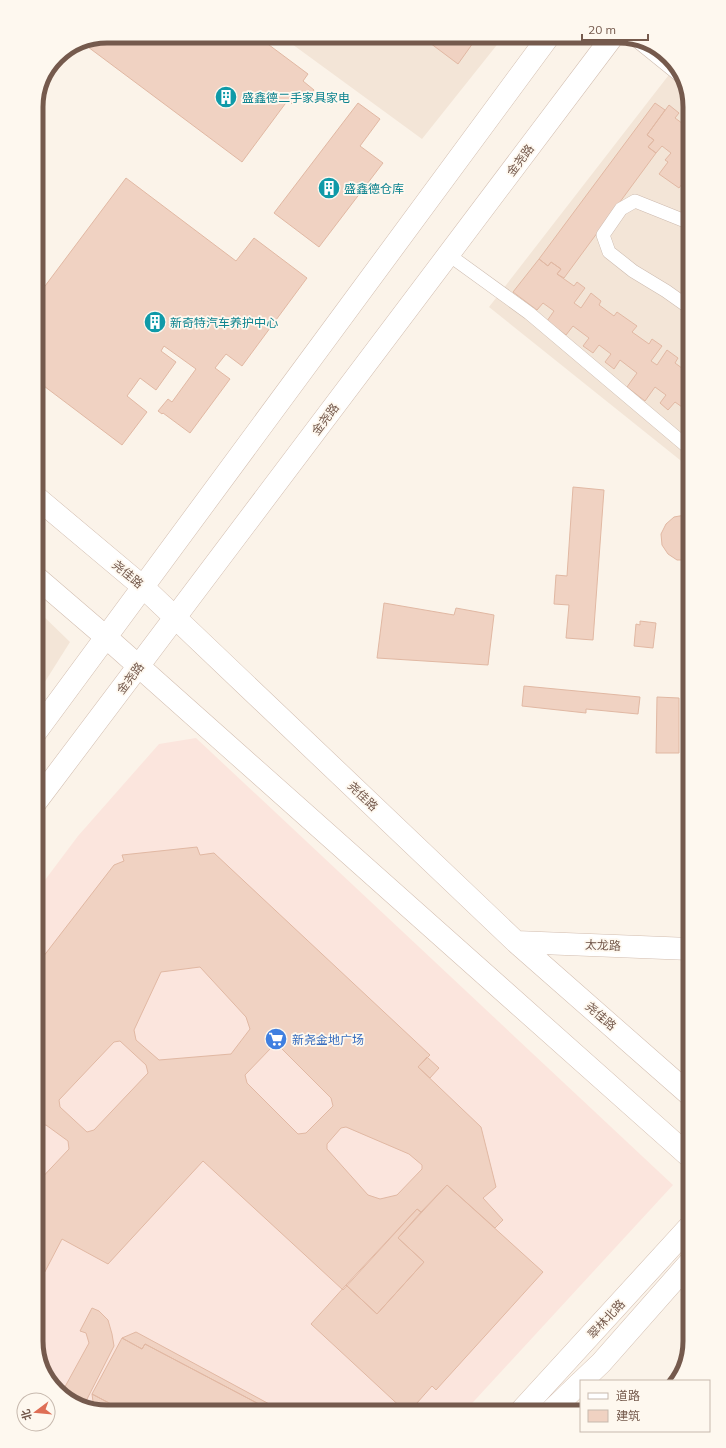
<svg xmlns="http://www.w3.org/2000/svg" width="726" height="1448" font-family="Mulish,'Noto Sans SC',sans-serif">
<rect width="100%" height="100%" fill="#fbf3e9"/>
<path fill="#f3e5d7" d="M281 36H504L422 139Z
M675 67 685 80 690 107V468L489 307Z
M36 609 70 642 36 696Z"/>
<path fill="#fbe5dd" d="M196 738 673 1185 464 1412H103L64 1397 41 1368 36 1341V892L78 836 159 744Z"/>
<path fill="#bee0e5" stroke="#a5d0d6" d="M690 683V797L685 709 688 685Z"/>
<path fill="#f0d2c2" stroke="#e1b8a3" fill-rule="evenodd" d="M107 36H257L308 74 303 81 314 90 312 93 308 90 305 93 302 91 292 104 288 100 242 162 80 41Z
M444 36H478L458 64 430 43 432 39 438 44Z
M358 103 380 119 360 146 383 163 319 247 274 213Z
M655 103 665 110 647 135 654 140 648 147 656 153 564 278 557 274 561 269 551 262 548 266 539 259Z
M669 105 679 113 675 118 690 129V173L679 188 659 174 668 162 665 160 671 153 662 146 656 153 648 147 654 140 647 135Z
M126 178 236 261 254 238 307 278 242 366 226 354 215 368 230 379 190 433 163 413 162 414 158 411 168 399 172 402 196 369 164 346 161 351 176 362 156 390 140 378 127 396 147 412 122 445 36 380V298Z
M539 259 548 266 551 262 561 269 557 274 574 286 577 282 585 288 574 303 581 308 591 293 601 301 599 305 614 316 617 312 637 326 632 332 649 344 652 339 662 346 651 361 657 365 667 350 678 358 675 363 690 374V396L682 407 675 402 668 410 660 403 666 395 655 387 645 401 627 387 637 373 620 360 614 369 605 362 611 354 599 345 593 353 583 346 589 338 573 326 566 335 547 321 554 311 543 303 537 310 513 292Z
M573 487 604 490 593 640 566 638 569 605 554 604 556 575 567 576Z
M685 515 690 517V559L688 560H677L668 554 662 545 661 534 666 524 674 517Z
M384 603 454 615 456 608 494 615 488 665 377 658Z
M640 621 656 623 653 648 634 646 636 624 640 625Z
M524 686 640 697 638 714 586 709V713L522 706Z
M657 697 679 698V753H656Z
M197 847 200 855 214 853 430 1055 418 1067 481 1127 496 1187 483 1198 503 1220 495 1228 447 1185 421 1212 417 1209 343 1290 203 1161 108 1264 62 1239 38 1285 36 1283V1184L69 1149 68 1141 46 1125 36 1127V966L114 865 124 861 122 855ZM200 967 246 1017 250 1029 231 1054 159 1060 136 1040 134 1030 161 972ZM120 1041 146 1065 148 1073 94 1130 87 1132 60 1107 59 1100 114 1042ZM280 1047 331 1098 333 1106 306 1133 298 1134 247 1083 245 1075 271 1048ZM346 1127 409 1154 422 1165V1169L397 1195 380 1199 368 1195 327 1149V1144L341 1128Z
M427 1057 439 1068 430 1078 418 1067Z
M447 1185 543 1272 436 1390 432 1386 409 1412H406L311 1324 346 1285 377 1314 424 1262 398 1238Z
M417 1209 421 1212 398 1238 424 1262 377 1314 346 1285Z
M92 1308 99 1311 108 1320 112 1334 114 1346 84 1405 64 1397 61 1394 89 1343 86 1333 80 1331Z
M136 1332 284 1412H274L145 1344 142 1349 122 1338Z
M122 1338 142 1349 145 1344 274 1412H126L92 1394Z
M92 1394 126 1412H103L94 1409Z"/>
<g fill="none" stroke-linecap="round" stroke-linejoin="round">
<g stroke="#cdbbaf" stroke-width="14">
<path id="lane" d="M637 41 684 79
M449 255 529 313 690 449
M690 308 666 291 633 271 609 252 603 235 621 209 635 201 690 223"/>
</g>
<g stroke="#d2bdaf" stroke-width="23">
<path id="secondary" d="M36 497 142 586 516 942 690 1095
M36 577 107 638 690 1157
M36 732 549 36
M36 802 613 36
M516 942 690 949
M582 1381 601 1363 690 1262
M520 1412 690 1226
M550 1412 581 1382"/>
</g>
<use href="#lane" stroke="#fff" stroke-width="13"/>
<use href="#secondary" stroke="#fff" stroke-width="22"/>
</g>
<defs>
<g id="building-disc" transform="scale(1.15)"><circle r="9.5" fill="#0f9aa8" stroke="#fef8ef"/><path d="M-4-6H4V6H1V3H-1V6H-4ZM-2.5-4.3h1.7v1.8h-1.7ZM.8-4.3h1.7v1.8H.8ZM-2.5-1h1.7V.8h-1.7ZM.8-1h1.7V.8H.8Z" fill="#fff"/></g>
<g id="supermarket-disc" transform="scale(1.15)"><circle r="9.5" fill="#3f7fe0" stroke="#fef8ef"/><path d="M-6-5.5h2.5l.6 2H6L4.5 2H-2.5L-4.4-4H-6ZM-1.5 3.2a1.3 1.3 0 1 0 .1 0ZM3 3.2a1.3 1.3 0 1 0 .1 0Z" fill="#fff"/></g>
</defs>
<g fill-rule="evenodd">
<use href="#building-disc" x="226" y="97"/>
<use href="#building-disc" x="329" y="188"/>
<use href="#building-disc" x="155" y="322"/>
<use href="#supermarket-disc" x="276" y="1039"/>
</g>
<g text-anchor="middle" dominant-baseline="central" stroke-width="3.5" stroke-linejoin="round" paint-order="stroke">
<g font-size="12" fill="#0d838f" stroke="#fef8ef" text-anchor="start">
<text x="242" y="97">盛鑫德二手家具家电</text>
<text x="344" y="188">盛鑫德仓库</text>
<text x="170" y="322">新奇特汽车养护中心</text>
</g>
<g font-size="12" fill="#755a4d" stroke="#fef8ef">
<text transform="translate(520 160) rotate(-53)">金尧路</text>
<text transform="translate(325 419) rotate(-53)">金尧路</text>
<text transform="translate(128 574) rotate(40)">尧佳路</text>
<text transform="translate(130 678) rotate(-53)">金尧路</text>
<text transform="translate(363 796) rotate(44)">尧佳路</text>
<text transform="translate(603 945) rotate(2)">太龙路</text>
<text transform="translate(601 1016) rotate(41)">尧佳路</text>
<text transform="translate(606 1319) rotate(-47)">翠林北路</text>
</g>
<g font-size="12" fill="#366cbe" stroke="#fef8ef" text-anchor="start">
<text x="292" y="1039">新尧金地广场</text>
</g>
</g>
<path d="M0 0H726V1448H0ZM107 43H619A64 64 0 0 1 683 107V1341A64 64 0 0 1 619 1405H107A64 64 0 0 1 43 1341V107A64 64 0 0 1 107 43Z" fill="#fef8ef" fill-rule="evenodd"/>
<path fill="none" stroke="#755a4d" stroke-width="5" d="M107 43H619A64 64 0 0 1 683 107V1341A64 64 0 0 1 619 1405H107A64 64 0 0 1 43 1341V107A64 64 0 0 1 107 43Z"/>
<rect x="580" y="1380" width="130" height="52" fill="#fef8ef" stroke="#c7b9ae"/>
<rect x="588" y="1393" width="20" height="6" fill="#ffffff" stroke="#c7b9ae"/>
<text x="616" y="1400" font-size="12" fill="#755a4d">道路</text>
<rect x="588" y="1410" width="20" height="12" fill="#f0d2c2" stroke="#c7b9ae"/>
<text x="616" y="1420" font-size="12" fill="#755a4d">建筑</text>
<g transform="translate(36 1412) rotate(254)"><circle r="19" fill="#fef8ef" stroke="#c7b9ae"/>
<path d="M0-3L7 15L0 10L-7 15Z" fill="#de6e55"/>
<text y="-6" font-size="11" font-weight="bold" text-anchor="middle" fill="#755a4d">北</text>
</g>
<path d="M582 34v6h66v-6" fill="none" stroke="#755a4d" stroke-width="2"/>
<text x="588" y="34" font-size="12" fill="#755a4d" stroke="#fef8ef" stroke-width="3" paint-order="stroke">20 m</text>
</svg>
